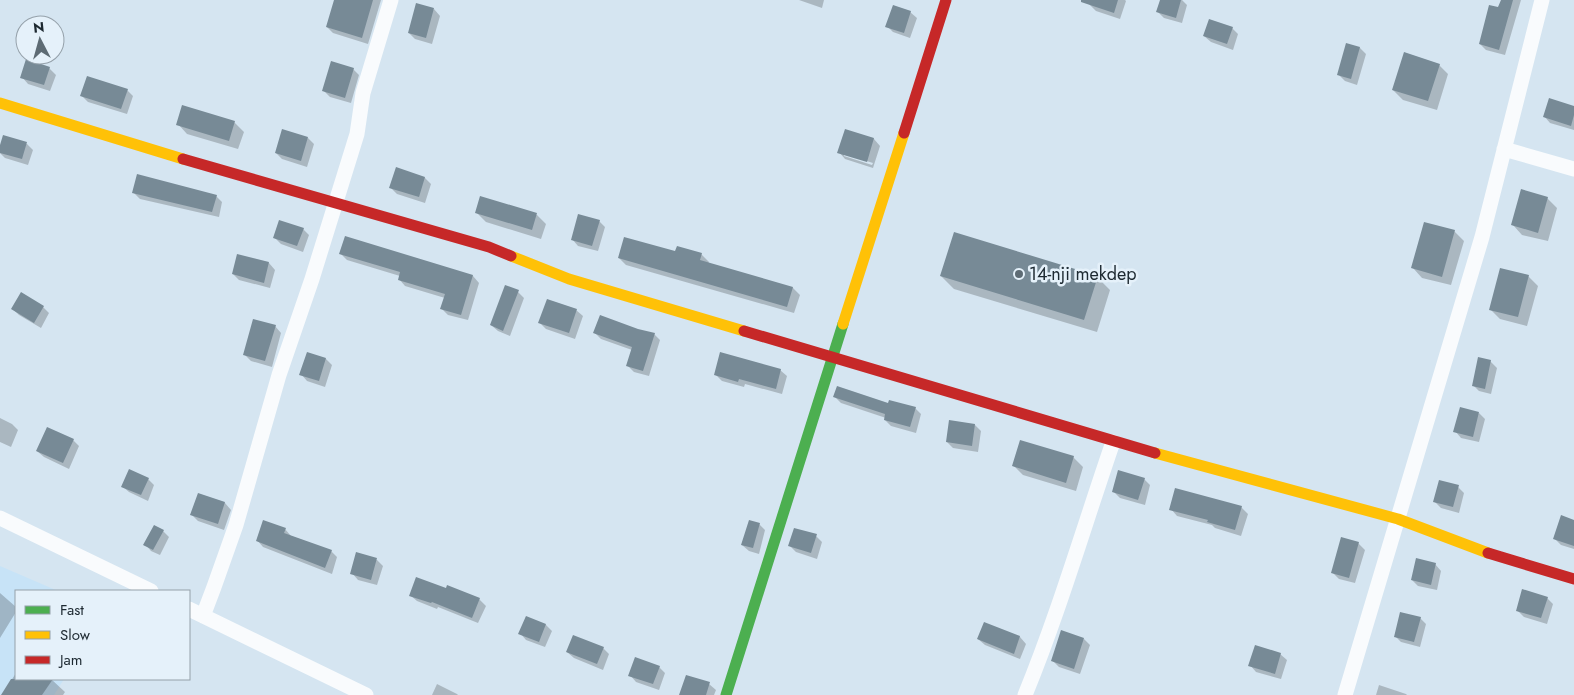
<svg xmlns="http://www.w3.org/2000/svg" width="1574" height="695" font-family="Jost,sans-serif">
<rect width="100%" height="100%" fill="#d5e5f1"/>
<path fill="#c7e3f7" d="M0 566 58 591H16V679H64L54 695H0Z"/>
<path fill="#0003" fill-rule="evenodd" d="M355 0H381L368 44 333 33 327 27Z
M799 0H824L822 8Z
M1091 0H1125L1126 1 1120 19 1096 11 1089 4Z
M1161 0H1182L1187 5 1182 23 1164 18 1158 12Z
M1502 0H1521L1505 55 1486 50 1480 44Z
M434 9 440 16 432 44 415 39 409 33Z
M910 12 917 18 910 38 893 32 887 26Z
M1232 28 1238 34 1233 50 1211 42 1204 36Z
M1347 44 1360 48 1366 54 1357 85 1345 81 1339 75Z
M1439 65 1448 74 1437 110 1403 100 1393 90Z
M49 68 56 75 50 91 28 84 22 77Z
M353 69 359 75 351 103 330 97 324 91Z
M127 90 133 96 127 114 88 102 82 96Z
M1574 107V130L1550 123 1544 116Z
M234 122 244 132 238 149 187 134 178 124Z
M846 130 874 139 880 146 873 168 845 159 839 152ZM844 154 873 163 872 165 844 156Z
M4 137 27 144 33 150 28 165 5 158 0 153Z
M308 138 314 144 307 167 282 159 276 153Z
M397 169 425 178 431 184 425 203 397 194 391 188Z
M134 193 216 196 222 202 219 217 140 199Z
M481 197 537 215 546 224 541 239 486 222 476 212Z
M1547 198 1557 208 1548 241 1522 235 1513 225Z
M599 221 605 227 598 251 578 246 572 239Z
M303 229 309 235 303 252 281 244 274 237Z
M1454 231 1464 241 1451 285 1422 278 1413 268Z
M676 253 701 254 709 262 708 264 793 288 800 295 794 313 626 265 619 258Z
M341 254 473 276 479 283 468 320 448 315 442 309 445 298 405 286 399 279 400 276 347 260Z
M238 255 269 263 275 270 270 288 239 280 233 274Z
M941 276 1097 277 1110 290 1097 332 954 289Z
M1528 276 1538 286 1527 326 1500 319 1490 309Z
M518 292 524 298 510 336 498 331 491 325Z
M43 307 49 313 41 328 19 315 13 309Z
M576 310 583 316 575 339 546 329 540 323Z
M275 326 281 333 272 367 251 361 245 355Z
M637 330 654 334 660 340 649 376 634 372 628 366 632 350 601 339 595 333Z
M308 353 326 359 332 365 325 387 307 381 301 374Z
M1490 361 1497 368 1491 394 1479 391 1473 385Z
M780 370 787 376 782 394 745 384 744 387 722 381 715 374Z
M835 397 915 408 921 414 916 433 891 426 885 420 886 418 841 403Z
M1479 413 1485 419 1479 442 1461 438 1455 431Z
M0 418 12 424 18 430 11 447 0 442Z
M975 425 981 431 978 452 953 448 947 442Z
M73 440 79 446 69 469 44 457 37 451Z
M1073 457 1083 467 1076 491 1023 475 1014 466Z
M148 479 154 485 148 501 129 492 122 486Z
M1144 479 1150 485 1145 505 1120 498 1114 492Z
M1458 487 1464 493 1459 513 1441 508 1435 502Z
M199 495 225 503 231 510 224 530 198 521 192 515Z
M1241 507 1248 514 1241 536 1215 528 1212 525 1177 516 1171 509Z
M1574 521V549L1561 545 1554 538Z
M759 524 765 530 759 554 749 551 742 545Z
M285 529 291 536 331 551 337 557 332 574 263 547 257 540Z
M163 531 169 537 160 555 151 551 145 544Z
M816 536 822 542 817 559 796 552 790 546Z
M1358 543 1365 550 1355 583 1339 579 1333 573Z
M357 554 377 560 383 566 377 585 358 580 352 573Z
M1435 564 1441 571 1437 590 1418 586 1412 580Z
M447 589 479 599 486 606 478 623 438 607 437 609 417 601 410 595Z
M0 593 16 607V612L0 638Z
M1547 598 1553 604 1547 624 1524 617 1517 610Z
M526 617 546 625 552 631 545 647 526 640 520 633Z
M1420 618 1426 624 1420 647 1401 642 1395 636Z
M984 624 1020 637 1026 644 1020 659 985 645 978 639Z
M1084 639 1090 645 1080 674 1059 667 1053 661Z
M603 648 609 654 603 670 574 658 567 652Z
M1280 654 1287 660 1281 679 1256 672 1250 665Z
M659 667 665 673 659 690 636 682 630 675Z
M16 673V679H51L65 692 63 695H2Z
M437 684 457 694 458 695H432Z
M709 684 716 690 714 695H681Z
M1379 685 1406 694 1407 695H1376Z"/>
<path fill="#778a96" d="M334 0H373L362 38 326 27Z
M1081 0H1118L1114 13 1081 2Z
M1160 0H1181L1176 18 1156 12Z
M1501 0H1513L1499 50 1479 44 1489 5 1498 7Z
M416 3 434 8 426 38 408 33Z
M893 5 911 11 904 33 885 27Z
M1209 19 1233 27 1227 44 1203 36Z
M1346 43 1360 47 1351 79 1337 75Z
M1404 52 1440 64 1428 101 1392 90Z
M26 59 50 67 44 85 20 78Z
M331 61 354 68 345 98 322 91Z
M87 76 128 89 121 109 80 96Z
M1549 98 1574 106V115L1571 126 1543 117Z
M182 105 235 121 229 141 176 125Z
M282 129 308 137 301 161 275 153Z
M845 129 874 138 867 162 837 153Z
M3 135 27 142 22 159 0 153V145Z
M396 167 425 177 419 197 389 188Z
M137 174 217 195 212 212 132 193Z
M1521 189 1548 197 1538 233 1511 225Z
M480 196 537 213 532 230 475 213Z
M578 214 600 220 592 246 571 240Z
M279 220 304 228 297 246 273 238Z
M1424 222 1455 230 1442 277 1411 268Z
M954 232 1098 276 1084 320 940 276Z
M345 236 473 275 461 315 440 309 445 294 398 280 400 272 339 254Z
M624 237 675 251 677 246 702 253 700 260 793 287 787 307 618 258Z
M237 254 269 262 264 283 232 274Z
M1500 268 1529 275 1518 317 1489 310Z
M505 285 519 290 503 331 490 325Z
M21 292 44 306 34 323 11 309Z
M547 299 577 309 569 333 538 323Z
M600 315 638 329 655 333 643 371 626 366 632 347 593 333Z
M253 319 276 325 265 361 243 355Z
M307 352 326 358 319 381 299 375Z
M720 352 781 369 776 389 739 379 738 382 714 375Z
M1478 357 1491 360 1485 389 1472 386Z
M837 386 888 403 889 400 916 407 910 427 884 420 885 414 833 397Z
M1460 407 1479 412 1473 437 1453 432Z
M949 420 975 424 972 446 946 442Z
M47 427 74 439 63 463 36 451Z
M1020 440 1074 456 1066 483 1012 466Z
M129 469 149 478 141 495 121 487Z
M1118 470 1145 478 1138 500 1112 492Z
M1439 480 1459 485 1453 507 1433 502Z
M1175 488 1242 506 1235 530 1207 522 1208 520 1169 510Z
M198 493 225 502 218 524 190 515Z
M1561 515 1574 520V546L1553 539Z
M263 520 286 528 284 533 332 550 325 568 256 541Z
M749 520 760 523 753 548 741 545Z
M154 525 164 530 153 550 143 545Z
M794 528 817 534 811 553 788 546Z
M1341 537 1359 542 1349 578 1331 573Z
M356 552 377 558 371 580 350 574Z
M1416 558 1436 563 1431 585 1411 580Z
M416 577 446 588 447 585 480 598 472 618 432 602 431 603 409 596Z
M1522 589 1548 597 1541 618 1516 611Z
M1400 612 1421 617 1414 642 1394 637Z
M526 616 546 624 539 642 518 634Z
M984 622 1020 636 1014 654 977 639Z
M1061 630 1084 638 1074 669 1051 661Z
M573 635 604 647 597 664 566 652Z
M1255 645 1281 653 1275 674 1248 666Z
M635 657 660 666 653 684 628 676Z
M686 675 710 682 706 695H679Z
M11 679H53L42 695H1Z"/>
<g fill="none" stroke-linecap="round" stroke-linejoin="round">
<path stroke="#f9fbfd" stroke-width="15" d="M1504 149 1574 169
M0 518 151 591
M189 609 366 695
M203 616 214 587 236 525 279 375 312 279 357 134 363 93 391 0
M1025 695C1059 612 1084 526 1113 442
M1345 695 1482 237 1542 0"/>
<path stroke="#4caf50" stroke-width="11" d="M726 695 843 324"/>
<path stroke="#ffc107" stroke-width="11" d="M0 103 183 159
M511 256 569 279 744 331
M843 324 904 133
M1155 453 1398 519 1488 553"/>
<path stroke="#c62828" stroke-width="11" d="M904 133 946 0
M183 159 489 247 511 256
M744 331 1155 453
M1488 553 1574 579"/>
</g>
<circle fill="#5d6b74" stroke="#e5f1fa" stroke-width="2" cx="1019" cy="274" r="5"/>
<g text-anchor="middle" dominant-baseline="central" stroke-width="5" stroke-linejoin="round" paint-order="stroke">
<g font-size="18" fill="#1d2931" stroke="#e5f1fa" text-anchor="start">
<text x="1029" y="274">14-nji mekdep</text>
</g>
</g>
<rect x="15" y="590" width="175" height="90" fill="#e5f1fa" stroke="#95a1aa"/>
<rect x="25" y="606" width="25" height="8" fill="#4caf50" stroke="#95a1aa"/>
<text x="60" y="615" font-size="15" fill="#1d2931">Fast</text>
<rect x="25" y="631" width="25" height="8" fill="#ffc107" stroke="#95a1aa"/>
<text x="60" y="640" font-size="15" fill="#1d2931">Slow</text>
<rect x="25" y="656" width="25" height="8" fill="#c62828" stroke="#95a1aa"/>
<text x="60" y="665" font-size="15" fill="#1d2931">Jam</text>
<g transform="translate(40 40) rotate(354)"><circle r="24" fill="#e5f1fa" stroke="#95a1aa"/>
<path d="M0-4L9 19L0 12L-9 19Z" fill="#5d6b74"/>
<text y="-8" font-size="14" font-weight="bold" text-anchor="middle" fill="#1d2931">N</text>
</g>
</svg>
